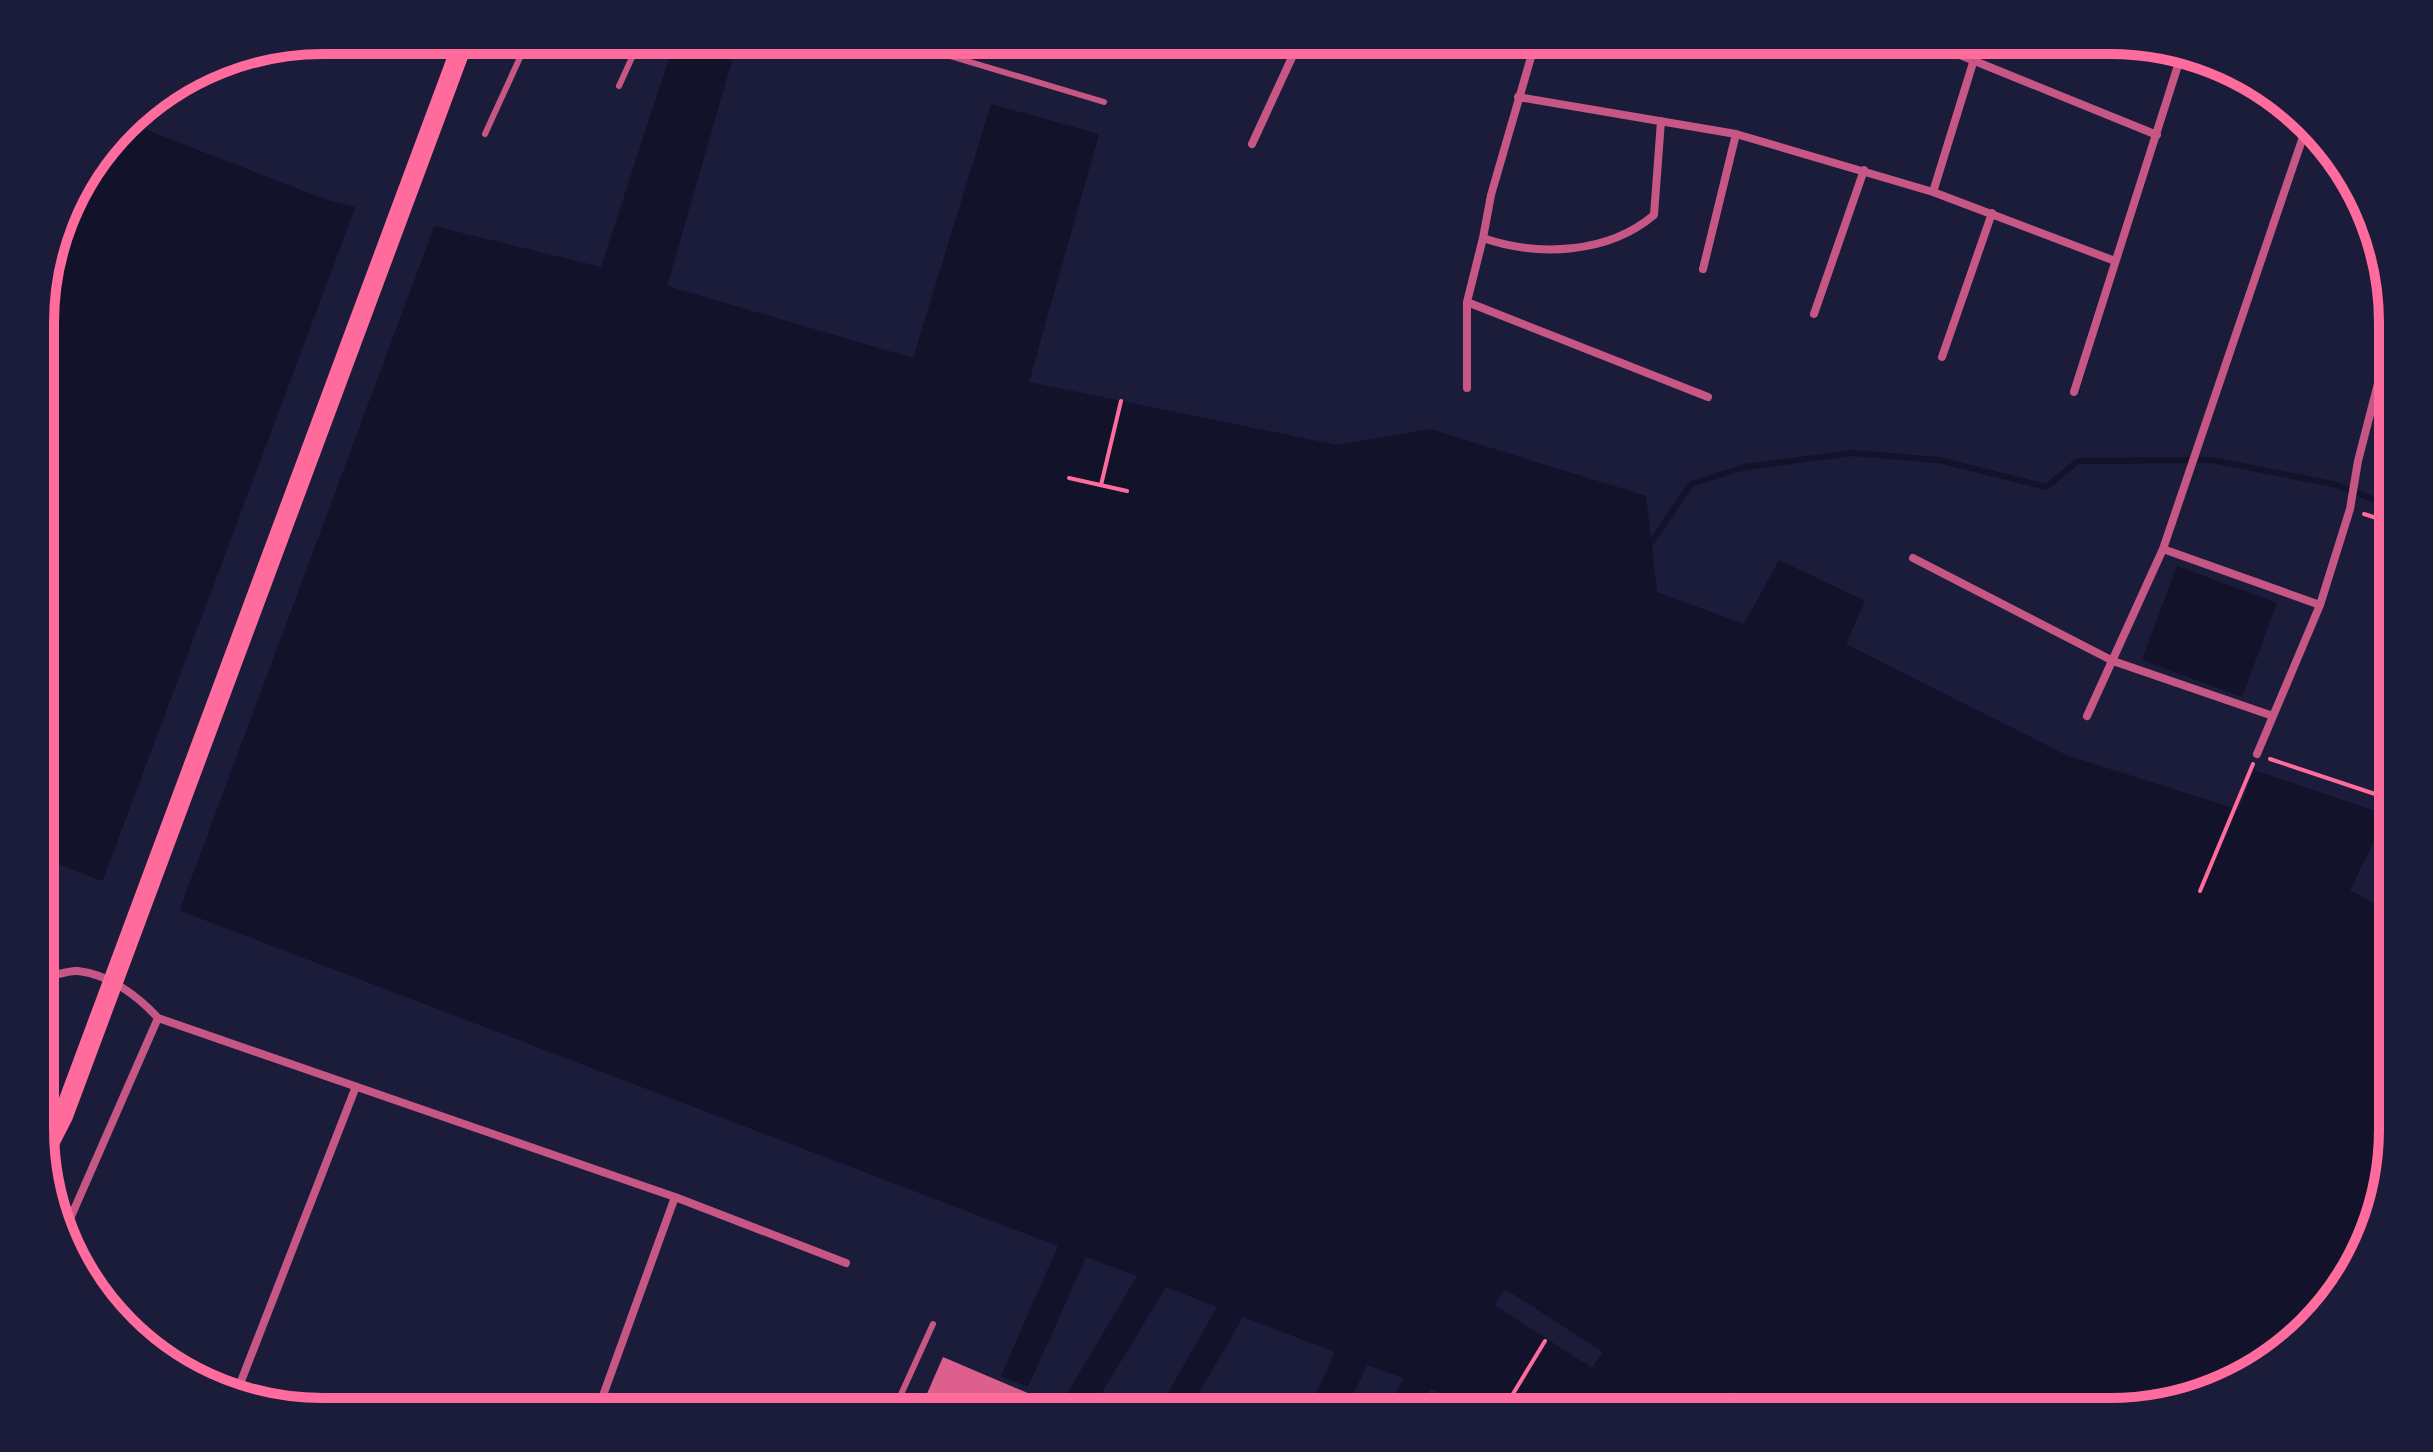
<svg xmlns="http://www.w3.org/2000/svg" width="2433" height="1452" font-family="'Asap Condensed',sans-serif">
<rect width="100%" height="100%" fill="#1b1b3a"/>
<path fill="#12122b" d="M675 40H738L667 286 913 358 991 104 1099 134 1029 382 1337 445 1430 429 1646 496 1657 592 1744 624 1779 560 1865 601 1846 644 2066 755 2239 810 2254 770 2387 815 2350 890 2392 913V1147L2355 1271 2252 1374 2128 1411 1490 1412 1430 1389 1420 1412H1388L1403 1378 1367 1365 1345 1412H1308L1335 1352 1243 1317 1188 1412H1157L1217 1307 1166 1287 1090 1412H1056L1137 1276 1086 1257 1028 1387 1001 1376 1058 1246 42 858V286L69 197 136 110 203 69 144 129 327 200 601 267Z
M2177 566 2277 603 2242 697 2142 660Z"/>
<path fill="#1b1b3a" d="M357 203 436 222 178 914 101 885Z
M1505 1289 1603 1352 1592 1368 1494 1305Z
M1728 1391 1766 1412H1718Z"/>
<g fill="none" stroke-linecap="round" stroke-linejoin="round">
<path stroke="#12122b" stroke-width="6" d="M1648 547 1691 484 1745 467 1852 453 1939 460 2046 487 2078 461 2212 460 2333 484 2392 506"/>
</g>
<path fill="#dd5f8e" d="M943 1357 1044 1400 1039 1412H919Z"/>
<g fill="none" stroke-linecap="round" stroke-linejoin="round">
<path stroke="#ff6b9d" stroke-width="4" d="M1069 478 1127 491
M1101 485 1121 401
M2364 514 2392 523
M2270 759 2381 796 2389 794 2392 787
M2200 891 2253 764
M1502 1412 1545 1341"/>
<path stroke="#c65784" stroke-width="6" d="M912 40 930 50 1104 102
M619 86 640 40
M485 134 528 40
M893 1412 933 1324"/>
<path stroke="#c65784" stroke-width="8" d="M1536 40 1491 195 1483 238C1538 257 1608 254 1654 215L1661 121
M1923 40 2157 135
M1518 97 1736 134 1933 192 2115 261
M1252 144 1300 40
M1933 192 1980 40
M1703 269 1736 134
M1467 302 1708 397
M1814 314 1864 170
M1942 357 1992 213
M1467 388V302L1483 238
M2074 392 2180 59
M2163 549 2320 605
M1913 558 2113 661 2273 716
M2087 716 2163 549 2305 131
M2257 754 2320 605 2350 509 2358 461 2392 329
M42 985 47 977C57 975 69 970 78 971 109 974 139 997 158 1018L675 1197 846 1263
M66 1228 158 1018
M238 1389 355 1089
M597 1412 675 1197"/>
<path stroke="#ff6b9d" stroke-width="20" d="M42 1157 63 1116 464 40"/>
</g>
<path d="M0 0H2433V1452H0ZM323 54H2110A269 269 0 0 1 2379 323V1129A269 269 0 0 1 2110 1398H323A269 269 0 0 1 54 1129V323A269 269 0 0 1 323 54Z" fill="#1b1b3a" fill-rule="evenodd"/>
<path fill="none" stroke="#ff6b9d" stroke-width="10" d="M323 54H2110A269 269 0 0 1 2379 323V1129A269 269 0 0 1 2110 1398H323A269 269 0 0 1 54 1129V323A269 269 0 0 1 323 54Z"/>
</svg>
